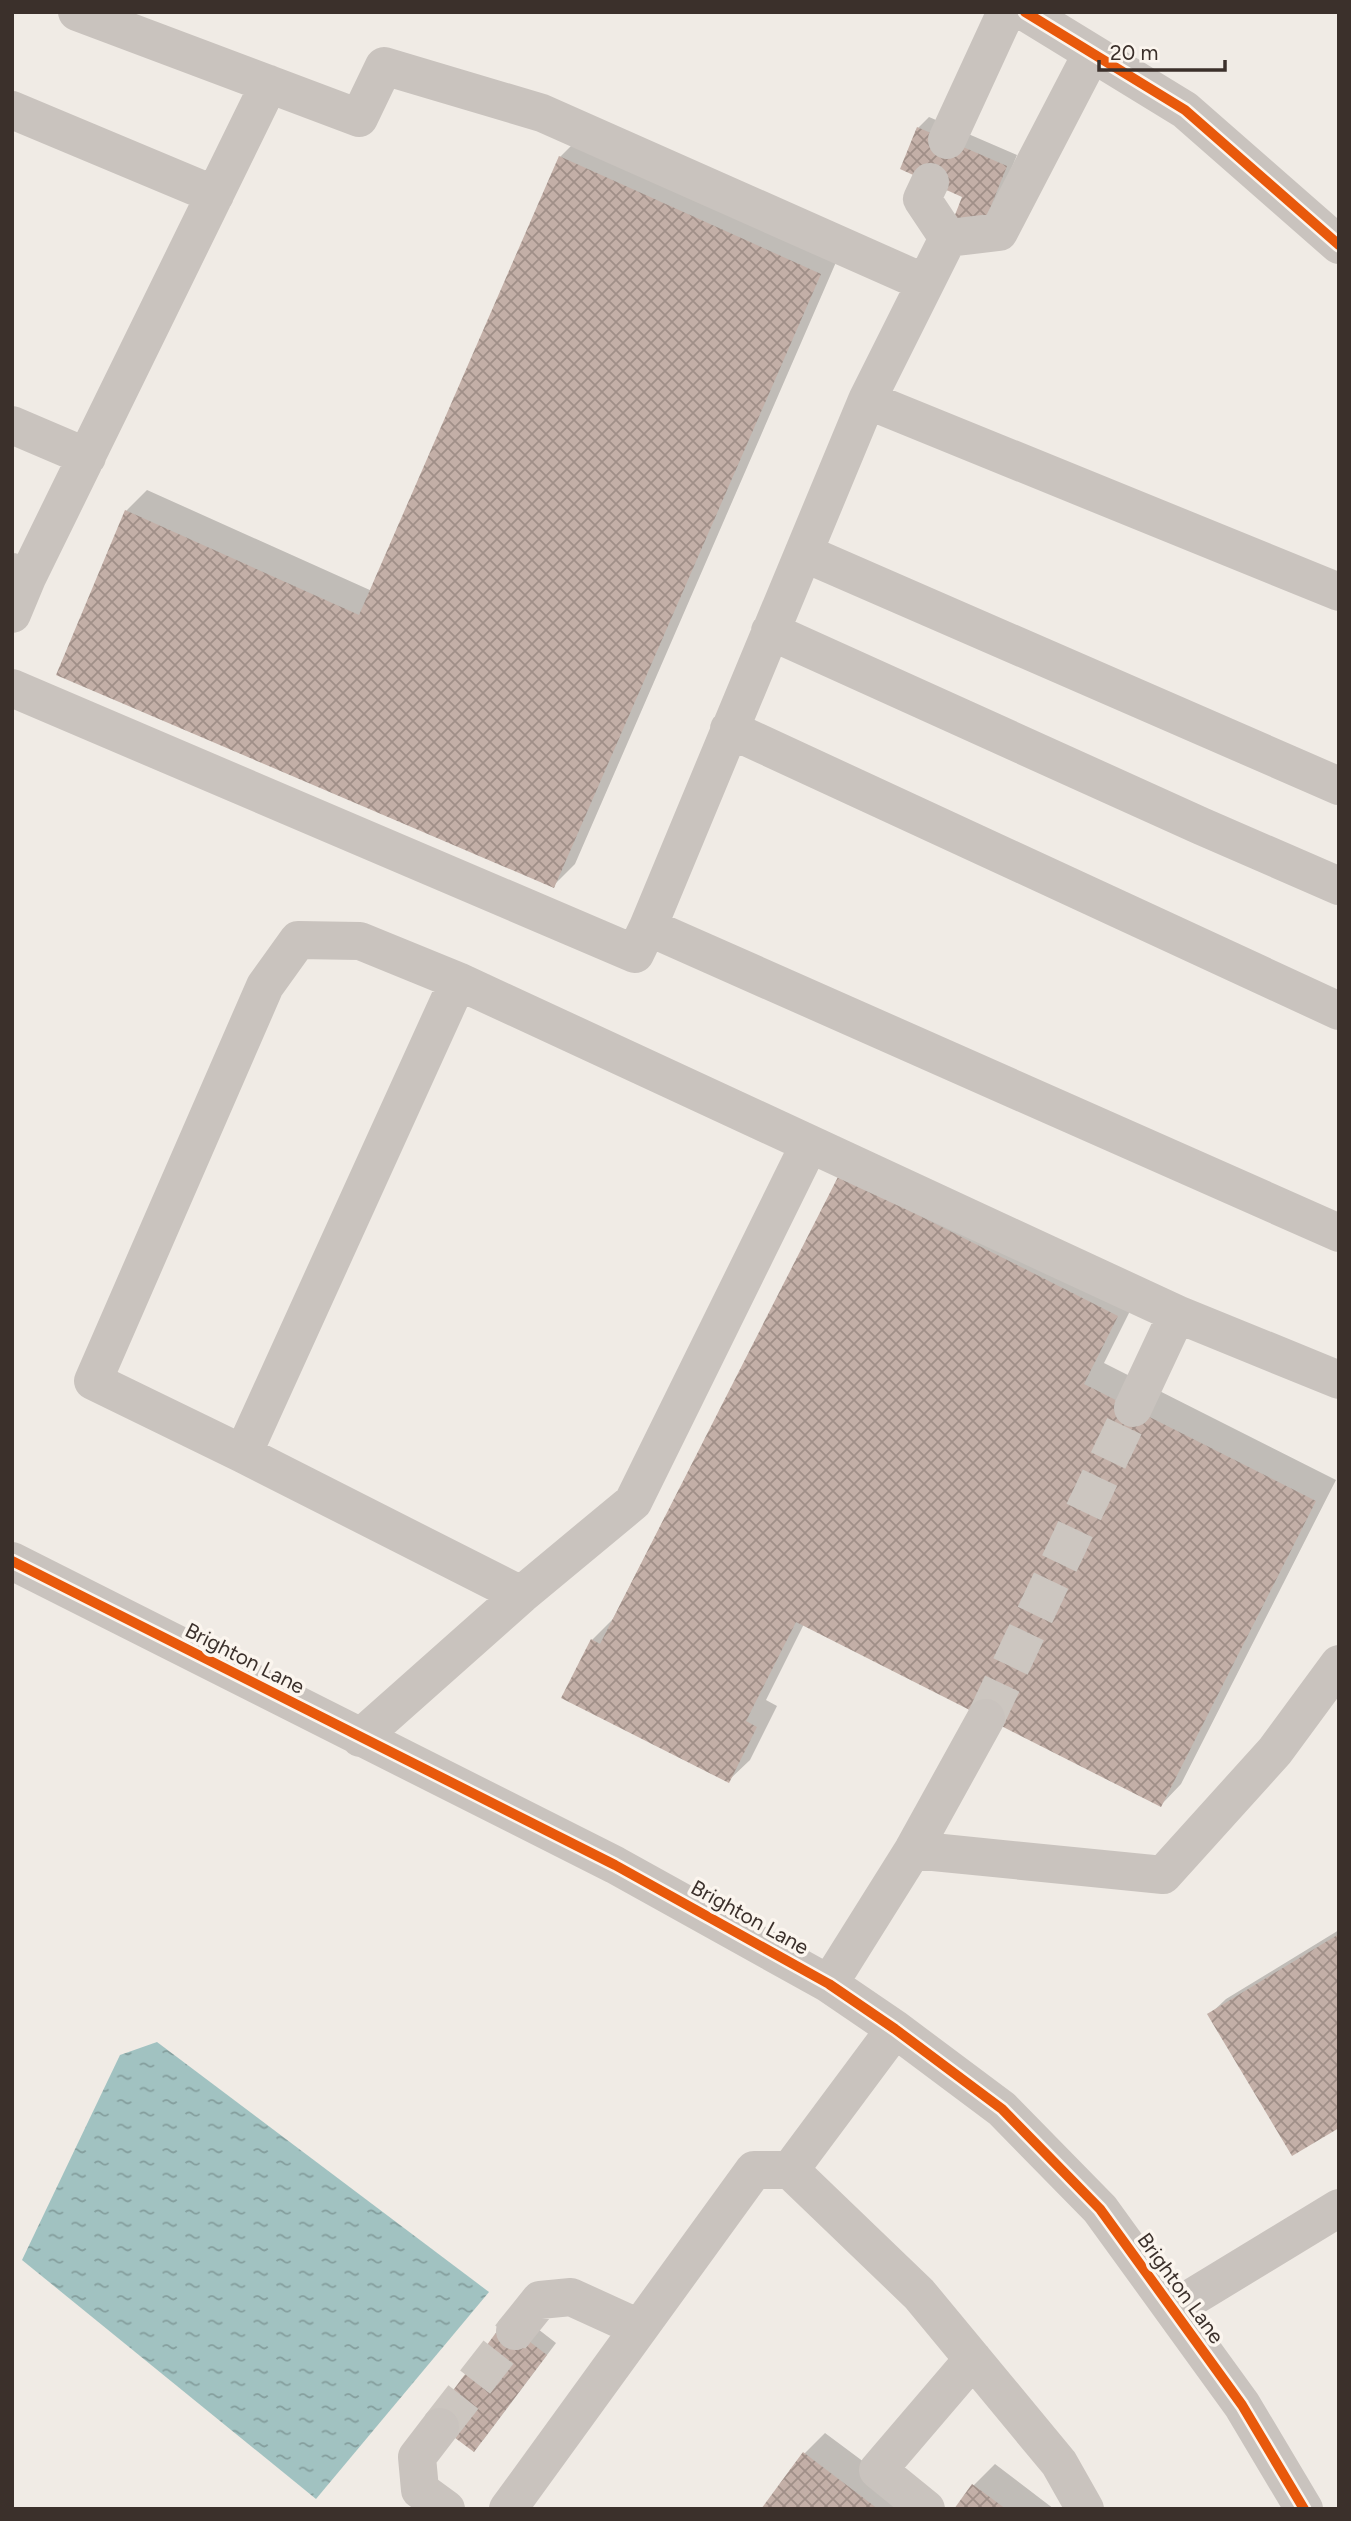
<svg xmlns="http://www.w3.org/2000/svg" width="1351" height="2521" font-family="Figtree,sans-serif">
<defs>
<pattern id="water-ripples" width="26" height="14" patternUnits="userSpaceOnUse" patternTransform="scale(1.75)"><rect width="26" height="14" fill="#a1c2c1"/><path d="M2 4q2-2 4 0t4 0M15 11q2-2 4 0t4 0" fill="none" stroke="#849e9d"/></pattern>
<pattern id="building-cross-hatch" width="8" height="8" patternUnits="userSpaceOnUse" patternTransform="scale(1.75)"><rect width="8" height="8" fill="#c3afa7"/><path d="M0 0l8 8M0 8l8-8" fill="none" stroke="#a08f88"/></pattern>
</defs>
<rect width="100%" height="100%" fill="#f0ebe5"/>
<path fill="url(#water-ripples)" d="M157 2042 489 2292 316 2499 22 2260 120 2055Z"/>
<path fill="#0003" d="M929 117 1017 155 991 218 965 196 918 128Z
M581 136 840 253 575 864 554 885 126 511 147 490 372 591 560 157Z
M840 1176 1138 1295 1104 1363 1336 1480 1181 1784 1161 1805 804 1624 766 1700 777 1706 750 1760 729 1780 592 1640 613 1619Z
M1339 1930V2126L1209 2015 1226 1999Z
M516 2312 556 2343 484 2439 474 2450Z
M825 2433 927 2509H763L805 2453Z
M995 2464 1054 2509H956L974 2485Z"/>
<path fill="url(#building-cross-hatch)" d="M917 127 1007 166 981 231 953 220 962 197 900 169Z
M559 156 821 274 554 888 56 675 125 510 359 615Z
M839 1175 1118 1316 1084 1384 1316 1501 1161 1807 796 1622 746 1721 757 1727 729 1783 561 1698 591 1639 600 1644Z
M1339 1934V2128L1292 2156 1207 2014Z
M504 2322 547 2355 474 2452 431 2420Z
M803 2452 878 2509H761Z
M972 2484 1006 2509H954Z"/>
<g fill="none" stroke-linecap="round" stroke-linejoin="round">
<path stroke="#ccc6c0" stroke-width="38" stroke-dasharray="38 19" stroke-linecap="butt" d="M986 1718 1133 1408
M440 2427 515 2331"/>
<path stroke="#c9c3be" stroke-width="38" d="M77 12 359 118 384 66 542 113 925 283
M1025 12 1185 110 1339 245
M12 110 215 195
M947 140 1006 12
M930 182 922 199 948 238
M948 238 867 400 1339 592
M948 238 999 232 1092 53
M12 425 87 457
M804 553 1339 786
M12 572 27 578 12 614
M27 578 269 84
M770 631 1201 826 1339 886
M12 688 635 954 648 927 1339 1233
M729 729 1339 1011
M648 927 867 400
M1133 1408 1177 1314
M243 1454 458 981
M12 1561 615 1865 829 1984 895 2029 1002 2109 1100 2209 1242 2405 1304 2509
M521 1595 243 1454 93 1381 265 986 298 940 360 941 458 981 1177 1314 1339 1380
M360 1738 521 1595 633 1502 809 1145
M913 1850 1163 1875 1275 1751 1339 1664
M829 1984 913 1850 986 1718
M790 2170 895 2029
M1173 2309 1339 2208
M515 2331 540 2300 571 2297 639 2328
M440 2427 417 2457 420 2490 446 2509
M508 2509 754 2170H790L919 2294 1059 2463 1085 2509
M926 2509 878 2470 973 2359"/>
<g stroke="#fbf5ee" stroke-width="15">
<path id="cycleway" d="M1025 12 1185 110 1339 245
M12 1561 615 1865 829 1984 895 2029 1002 2109 1100 2209 1242 2405 1304 2509"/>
</g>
<use href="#cycleway" stroke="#e8590c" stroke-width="10"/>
</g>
<g text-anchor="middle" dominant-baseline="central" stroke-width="7" stroke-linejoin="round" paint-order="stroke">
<g font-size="21" fill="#3b302b" stroke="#fbf5ee">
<text transform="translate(245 1658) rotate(27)">Brighton Lane</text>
<text transform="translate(750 1917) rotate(29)">Brighton Lane</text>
<text transform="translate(1181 2288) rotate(54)">Brighton Lane</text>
</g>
</g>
<rect width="1351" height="2521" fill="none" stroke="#3b302b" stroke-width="28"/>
<path d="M1099 60v10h126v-10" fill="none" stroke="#3b302b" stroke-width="3.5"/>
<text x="1110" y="60" font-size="21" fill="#3b302b" stroke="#fbf5ee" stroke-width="5" paint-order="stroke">20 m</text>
</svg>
